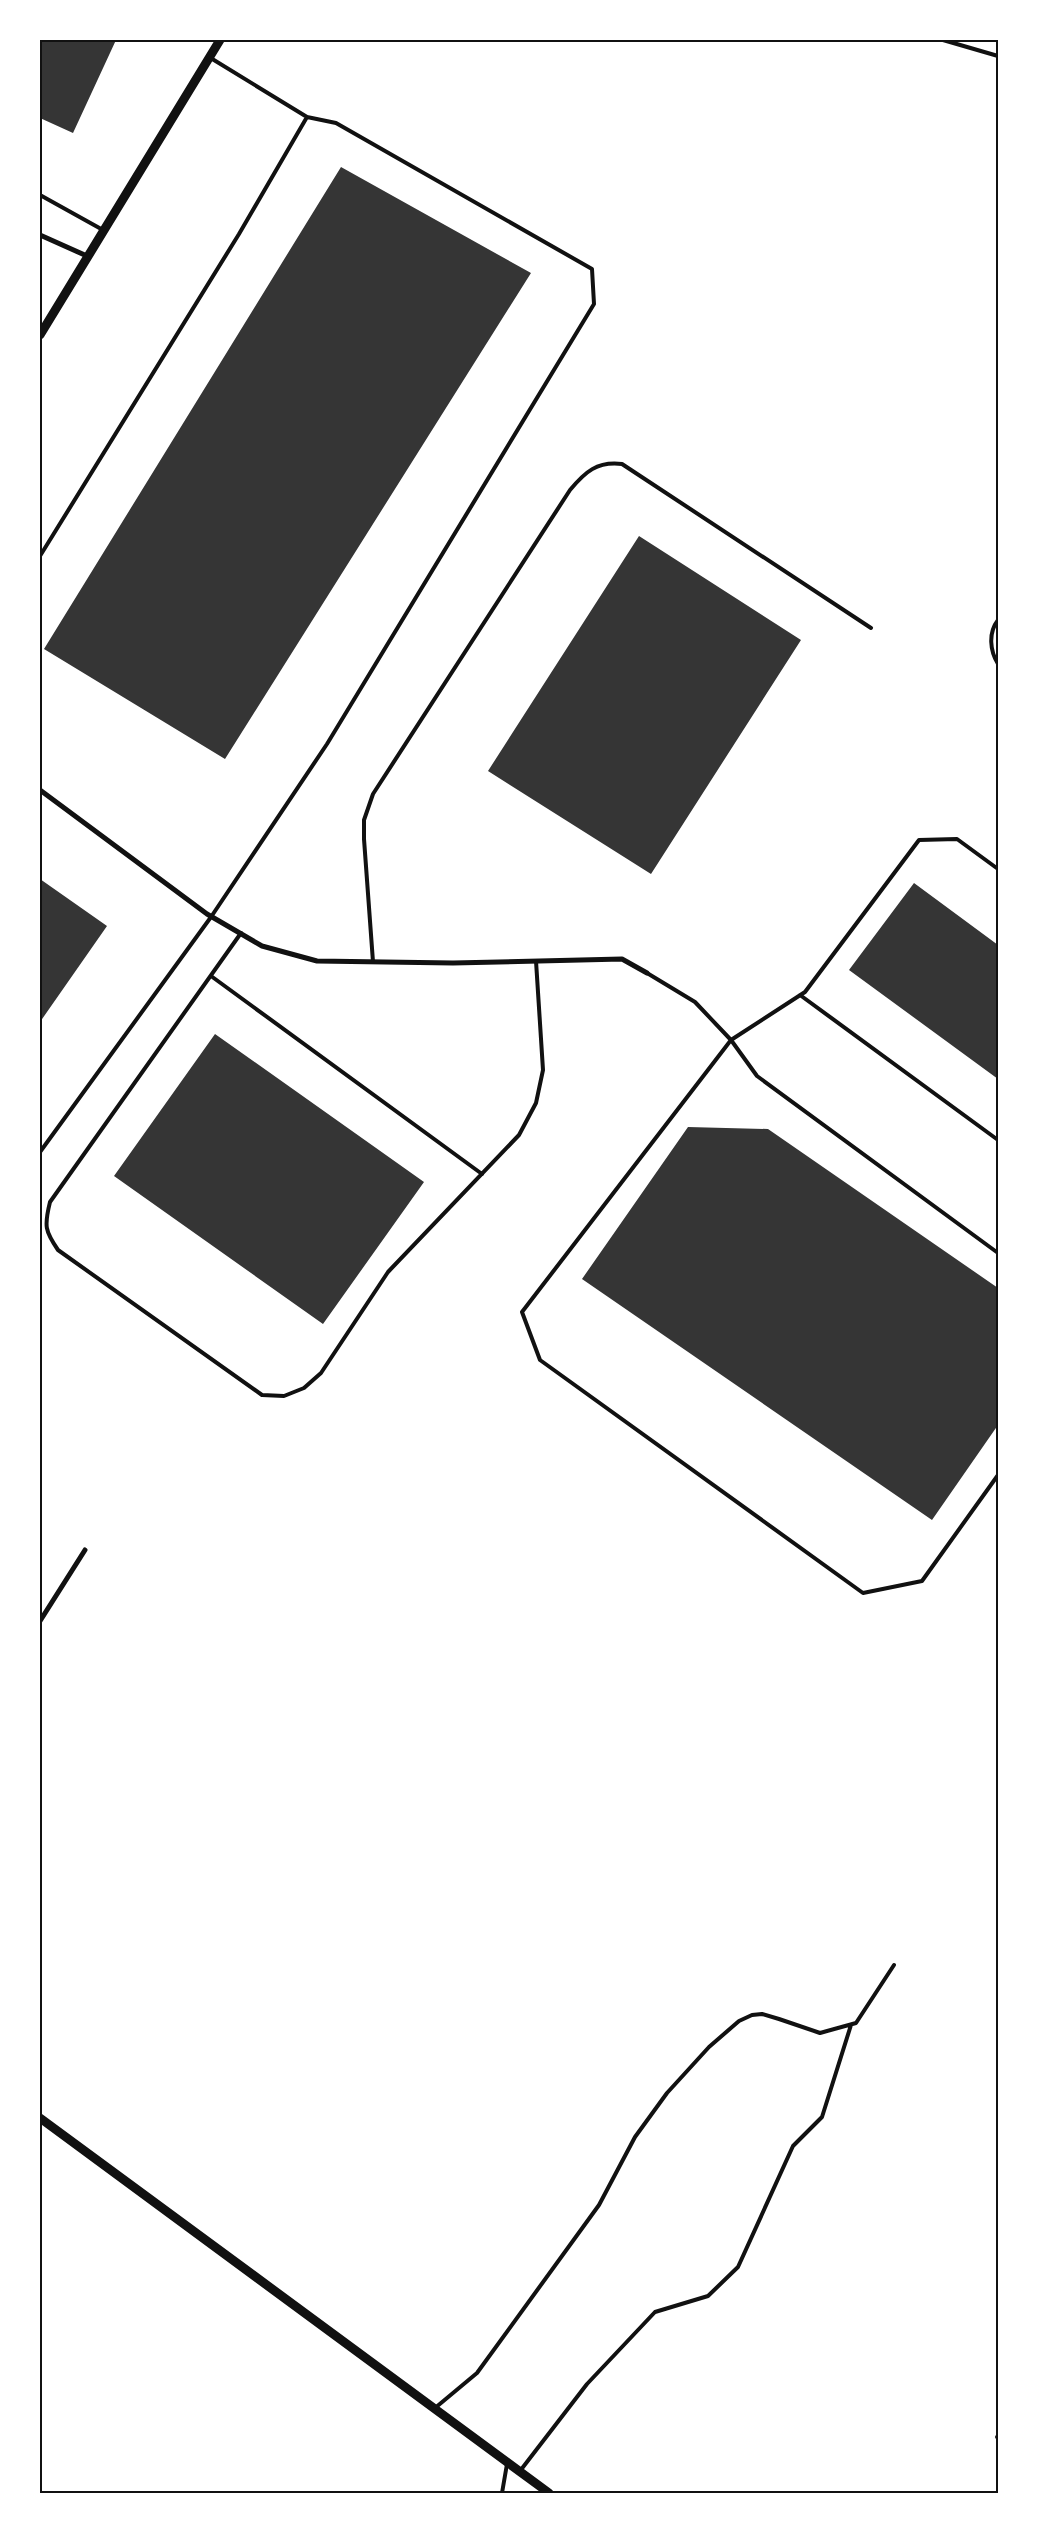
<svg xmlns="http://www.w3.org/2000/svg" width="1038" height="2533" font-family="Inter,sans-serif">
<rect width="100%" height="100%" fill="#fff"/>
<path fill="#353535" d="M40 40H116L73 133 40 118Z
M341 167 531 273 225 759 44 649Z
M639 536 801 640 651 874 488 771Z
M40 879 107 926 40 1022Z
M914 883 998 945V1079L849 970Z
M215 1034 424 1182 323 1324 114 1176Z
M688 1127 768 1129 998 1288V1425L932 1520 582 1279Z"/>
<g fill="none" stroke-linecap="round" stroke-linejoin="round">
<path stroke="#111" stroke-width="4" d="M943 40 998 56
M209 57 307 117
M40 195 103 230
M40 556 239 234 307 117 336 123 592 269 594 304 327 744 211 917 40 1152
M998 620C988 633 990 651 998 664
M998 869 957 839 919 840 805 992 731 1040 757 1076 998 1253
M241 933 50 1202C44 1226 45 1231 58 1250L262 1395 284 1396 304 1388 321 1373 388 1272 519 1135 536 1103 543 1070 536 961
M373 962 364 839V820L373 794 570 490C585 472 597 461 622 464L871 628
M647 973 695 1002 731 1040 522 1312 540 1360 863 1593 922 1581 998 1475
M211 976 482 1174
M800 995 998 1140
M435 2408 477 2373 599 2205 635 2137 667 2093 709 2047 739 2021 752 2015 762 2014 779 2019 820 2033 856 2023 894 1965
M997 2437H998
M520 2471 587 2384 655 2312 708 2296 738 2267 793 2146 822 2117 851 2025
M502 2493 507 2464"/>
<path stroke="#111" stroke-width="5" d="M40 235 87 256
M40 790 207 914 262 946 317 961 453 963 622 959 647 973
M40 1621 85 1550"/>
<path stroke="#111" stroke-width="9" d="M40 335 220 40
M40 2118 549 2493"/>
</g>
<rect width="1038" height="2533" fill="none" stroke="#ffffff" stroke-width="82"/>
<rect x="41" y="41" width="956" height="2451" fill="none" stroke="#111" stroke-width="2"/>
</svg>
